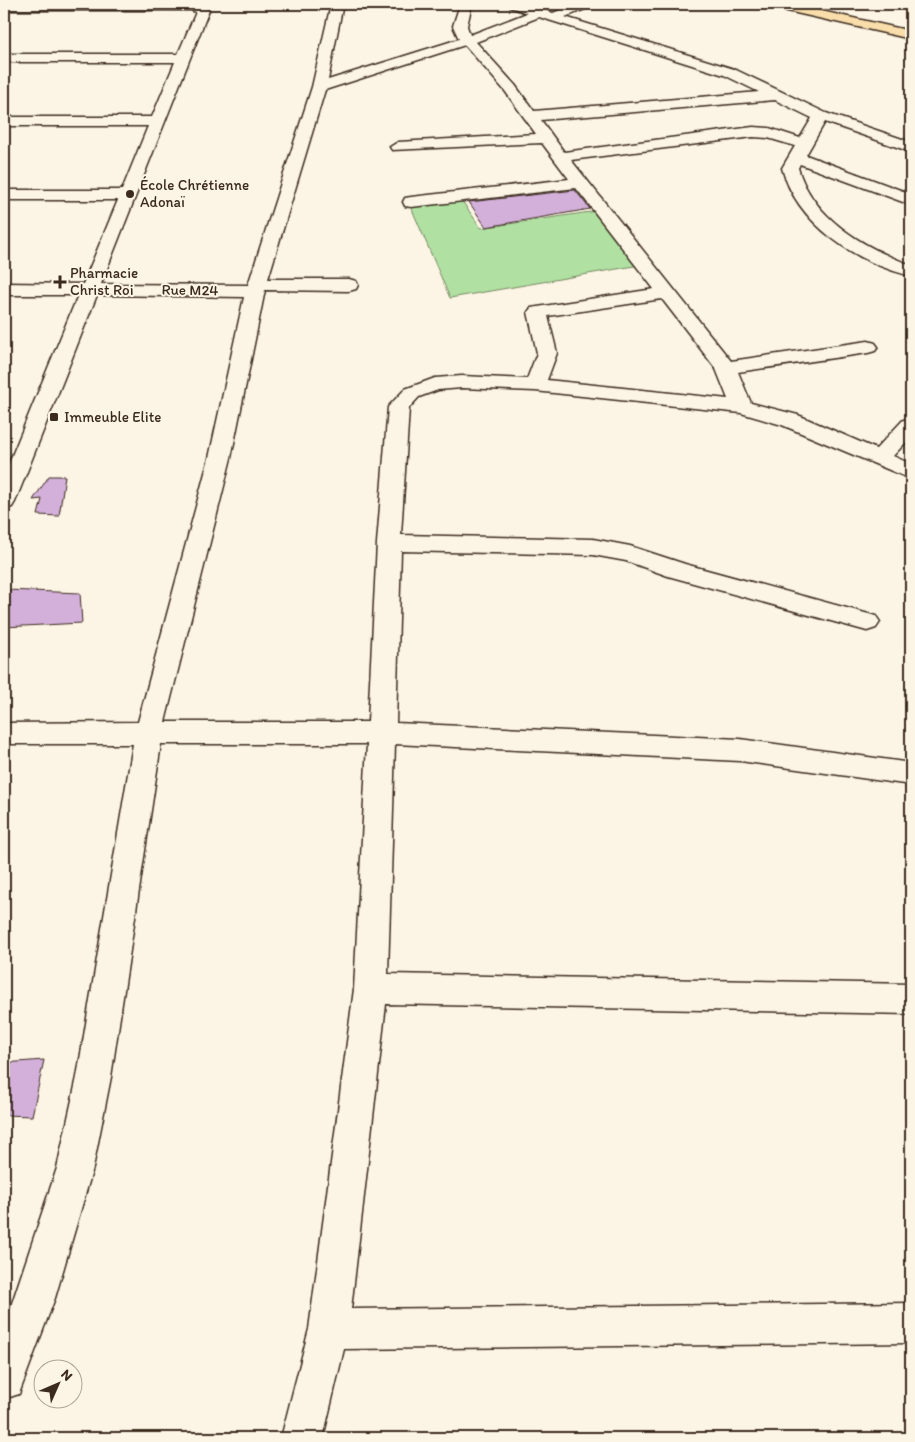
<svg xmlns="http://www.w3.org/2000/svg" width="915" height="1442" font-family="Itim,sans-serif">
<rect width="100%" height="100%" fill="#fcf5e5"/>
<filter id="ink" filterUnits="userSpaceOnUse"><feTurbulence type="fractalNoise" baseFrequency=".02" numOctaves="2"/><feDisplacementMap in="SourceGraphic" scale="10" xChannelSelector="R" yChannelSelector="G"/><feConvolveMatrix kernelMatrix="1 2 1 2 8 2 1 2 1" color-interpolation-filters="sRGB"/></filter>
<g filter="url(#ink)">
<path fill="#b0e1a2" stroke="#768660" d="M462 201 481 228 597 211 640 265 450 298 411 207Z"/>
<path fill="#d3b0da" stroke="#3b2a1e" d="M575 190 590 209 486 227 469 202Z
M49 476H65L59 516 38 515 42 499 33 500Z
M7 590 80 593 82 623 4 627V599Z
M44 1060 32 1116 4 1115V1063Z"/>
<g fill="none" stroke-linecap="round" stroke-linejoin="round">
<g stroke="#3b2a1e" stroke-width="3">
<path id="minor" d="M4 4H199L209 10 101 284 248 285 312 87 331 4H343L328 80 459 39 453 26 460 4H472L467 26 470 35 527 13 510 7 509 4H526L553 13 575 4H591L590 7 565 17 734 69 826 113 911 142V152L825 122 806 155 911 194V205L800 164 798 168C813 219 865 248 911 265V276C857 263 797 224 782 168L795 146 768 138 753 137 571 160 731 361 868 341 875 343 878 347 875 351 868 353 738 372 751 403 798 415 876 449 903 420 911 419V437L893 456 911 464V479L782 425 741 413 535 391 462 388 438 390 419 397 409 408 401 535 593 539 630 546 685 564 876 616 880 622 876 628 867 631 668 576 626 561 593 555 401 551 396 723 740 739 911 763V785L740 761 395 744 388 974 911 984V1014L386 1004 351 1309 911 1303V1343L344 1349 323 1438H281L309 1329 354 989 367 744H161L111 1077 93 1168 55 1298 19 1394 4 1399V1327L57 1168 77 1077 133 744H4V723L138 722 209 458 244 297 97 295 15 502 12 507 4 509V475L78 295H4V283L83 284 118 200H4V190H122L148 126H4V117H152L175 62H4V54H178L196 12 191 10H4ZM539 17 724 75 759 92 534 111 515 85 476 42ZM465 45 505 91 536 134 398 142 390 147 392 150 542 143 569 179 411 197 405 198 403 202 405 206 411 207 576 188 654 289 531 308 528 312 537 353 527 379 462 376 435 378 405 389 388 407 377 543 368 722H165L231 458 265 290 349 291 356 289 358 285 356 281 349 279H268L325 90ZM775 100 812 118 800 138 769 128 753 127 564 152 541 120ZM662 299 716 369 728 399 547 380 557 353 548 316Z"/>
</g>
<g stroke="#3b2a1e" stroke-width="3">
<path id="motorway" d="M768 4H790L911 31V39L774 8Z"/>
</g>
<use href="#minor" fill="#fcf5e5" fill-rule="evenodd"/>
<use href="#motorway" fill="#f9deab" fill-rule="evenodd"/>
</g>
</g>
<g fill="#3b2a1e" stroke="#fcf5e5" stroke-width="2">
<circle cx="130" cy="194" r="5"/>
<path d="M57.5 274.5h5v5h5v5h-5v5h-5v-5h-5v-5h5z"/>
<rect x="49" y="412" width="10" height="10" rx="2.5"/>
</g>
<g text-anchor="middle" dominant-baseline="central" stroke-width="4" stroke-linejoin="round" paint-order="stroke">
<g font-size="15" fill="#3b2a1e" stroke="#fcf5e5" text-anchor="start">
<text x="140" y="185">École Chrétienne<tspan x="140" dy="17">Adonaï</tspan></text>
<text x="70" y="273">Pharmacie<tspan x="70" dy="17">Christ Roi</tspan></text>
<text x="64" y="417">Immeuble Elite</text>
</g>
<g font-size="15" fill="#3b2a1e" stroke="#fcf5e5">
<text transform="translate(190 290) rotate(1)">Rue M24</text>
</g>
</g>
<rect width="915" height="1442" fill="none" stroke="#fcf5e5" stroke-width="20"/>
<rect x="10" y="10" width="895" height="1422" fill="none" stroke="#3b2a1e" stroke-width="2" filter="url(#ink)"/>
<g transform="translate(58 1384) rotate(45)"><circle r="24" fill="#fcf5e5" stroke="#afa495"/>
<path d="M0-4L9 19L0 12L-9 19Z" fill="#3b2a1e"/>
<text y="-8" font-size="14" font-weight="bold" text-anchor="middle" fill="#3b2a1e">N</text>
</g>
</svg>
